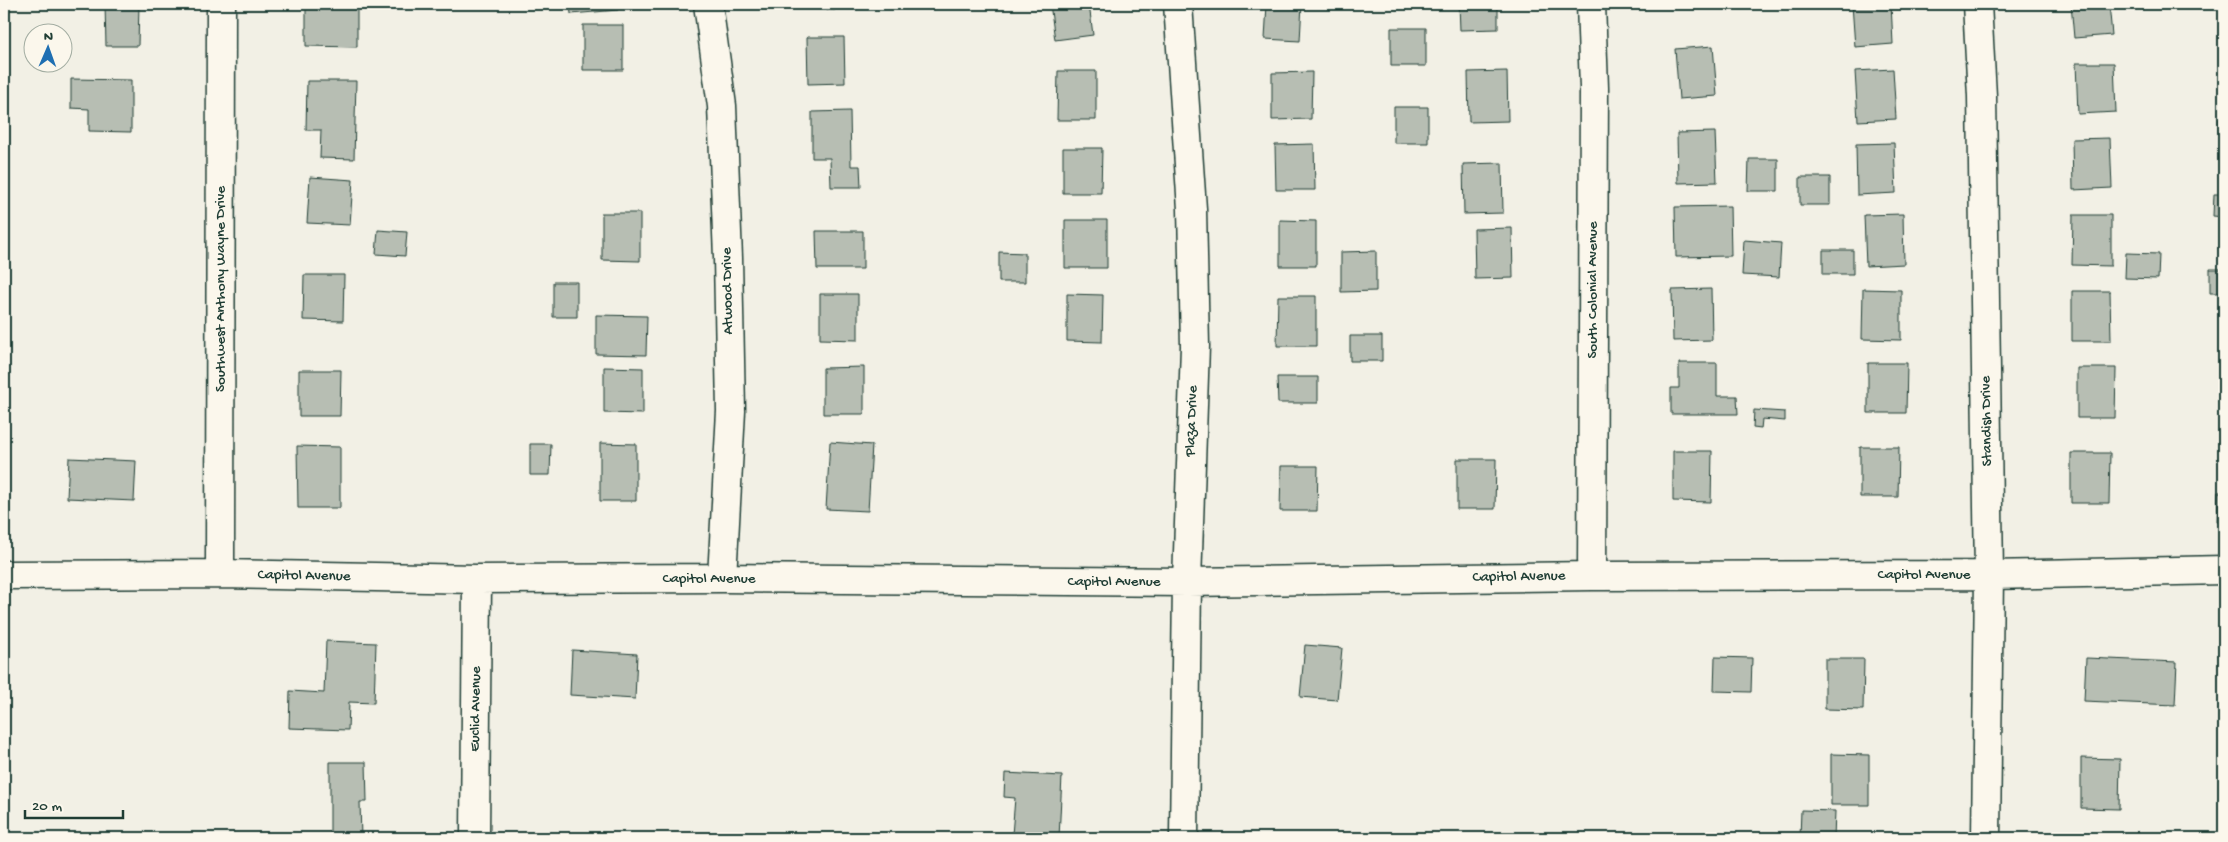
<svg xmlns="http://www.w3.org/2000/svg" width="2228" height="842" font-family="'Gochi Hand',sans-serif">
<rect width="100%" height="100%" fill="#f2f0e5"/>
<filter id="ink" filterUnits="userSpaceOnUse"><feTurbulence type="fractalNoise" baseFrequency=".02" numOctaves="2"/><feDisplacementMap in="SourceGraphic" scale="10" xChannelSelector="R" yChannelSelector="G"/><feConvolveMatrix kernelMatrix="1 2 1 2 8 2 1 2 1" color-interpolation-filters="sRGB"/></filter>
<g filter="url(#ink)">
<path fill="#b7beb3" stroke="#1f3d34" d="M105 4H139L138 46H106Z
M306 4H357V47L306 46Z
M570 4H617L618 10 571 14Z
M793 4H836L835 10 793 8Z
M1050 4H1089L1093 35 1055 40Z
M1267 4H1302L1300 41 1265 39Z
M1459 4H1498V29L1460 30Z
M1852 4H1891L1893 44 1855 47Z
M2071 4H2109L2112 35 2074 38Z
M583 25H623V70H583Z
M1391 28H1426V66H1391Z
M807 37H844L845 83 808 84Z
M1713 46 1717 96 1679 99 1675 49Z
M2076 63H2114L2116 112 2078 114Z
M1893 69 1896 119 1858 121 1855 71Z
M1058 71H1096V120H1057Z
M1507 71 1508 121 1469 122 1468 72Z
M1312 72 1311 119 1272 120V73Z
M71 79 131 80V132L89 131V109L71 108Z
M307 81H356L354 159 320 158 321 130H306Z
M1394 107H1428V143H1394Z
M850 111 851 166H860L861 187H831L830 158H812V112Z
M2219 118H2224V142H2219Z
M1715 132 1717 182 1678 183 1677 133Z
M2110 138 2112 188 2073 190 2072 139Z
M1894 143 1896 193 1857 195 1856 144Z
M1314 144 1315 190H1276L1275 145Z
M1063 148H1102L1101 193H1063Z
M1749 159H1778V191H1748Z
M1502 163 1503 213 1464 214 1463 164Z
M310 177 353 180 350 225 307 223Z
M1800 177H1830V205H1800Z
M2214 194H2224V217L2213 216Z
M1730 206 1731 256 1676 257 1675 207Z
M602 213H640V261L602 260Z
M1903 214 1904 264 1866 266 1864 215Z
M2073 215H2111V266L2072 265Z
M1065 220H1107V268H1065Z
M1280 220 1316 221V266H1280Z
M1512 228 1513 278 1475 279 1474 229Z
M378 230 407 232 405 256 376 254Z
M816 231H863V269H817Z
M1744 240 1781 243 1779 277 1742 275Z
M1823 250H1853V274H1823Z
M1376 251V291L1341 292V252Z
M999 252 1025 253V282H999Z
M2126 253 2159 254 2158 279 2125 278Z
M2210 269H2224V293H2210Z
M304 275H344L343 321 303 320Z
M553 282H577V317H553Z
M1711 289 1712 340 1673 341 1672 290Z
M1863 289 1901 290V340L1862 339Z
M2072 291H2110L2111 341H2072Z
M820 294H858V340L820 339Z
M1067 294 1103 295 1102 342 1067 341Z
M1278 296H1316V346H1277Z
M596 315 647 316 646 355 596 354Z
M1350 336H1382V361H1350Z
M1679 363H1717V396H1737L1738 414H1671V388H1679Z
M1868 363H1907L1906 413H1868Z
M604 367 643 368V414L604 413Z
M864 367V414H823V368Z
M2077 368H2116L2115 418H2077Z
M299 370H341L340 416H299Z
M1277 377H1318V403H1278Z
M1754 410 1785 412V421L1762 419 1761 429 1753 428Z
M830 442 872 445 868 511 826 509Z
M600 443 636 444V501H600Z
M530 444H551L550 475H530Z
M297 446 340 447V508H298Z
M1860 447H1899L1898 497H1860Z
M1673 451H1712L1711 502 1673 501Z
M2071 453H2110L2109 503H2071Z
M69 458 136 461 134 501 67 498Z
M1457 459H1496L1495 509H1457Z
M1281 466H1318L1317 511H1280Z
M2218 492H2224V522H2217Z
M326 641 376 643 374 703 349 702 348 730 289 728 290 691 324 693Z
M1305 645 1342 648 1337 700 1300 697Z
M572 650 637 654 635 699 570 695Z
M1715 657 1752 658 1751 692 1714 691Z
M2086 658 2177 662 2175 705 2084 701Z
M1825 659H1864L1863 710 1825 709Z
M1831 754 1869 755V805H1831Z
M2081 758 2120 759 2119 809 2081 808Z
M330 762H366L367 802H360L361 838H330Z
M1005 773 1062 776 1059 838 1012 835 1015 798 1004 797Z
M1801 810 1835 811 1834 838H1800Z"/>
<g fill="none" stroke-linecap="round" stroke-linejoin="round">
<g stroke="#1f3d34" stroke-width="31">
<path id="street" d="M708 4 722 106 728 258 731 411 722 578
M1178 4 1192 209 1195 346 1187 582 1184 838
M1591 4 1594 88 1592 576
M1977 4 1982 96 1989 575 1986 838
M220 574 221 4
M4 575 220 574 477 579 722 578 1187 582 1592 576 1989 575 2224 570
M475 838 477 579"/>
</g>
<use href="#street" stroke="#fbf7ec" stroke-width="28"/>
</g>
</g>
<g text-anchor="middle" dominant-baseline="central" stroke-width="4" stroke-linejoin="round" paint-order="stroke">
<g font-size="15" fill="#1f3d34" stroke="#fbf7ec">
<text transform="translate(221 289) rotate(-90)">Southwest Anthony Wayne Drive</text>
<text transform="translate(1593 290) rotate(-90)">South Colonial Avenue</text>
<text transform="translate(728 291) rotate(-91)">Atwood Drive</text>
<text transform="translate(1192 421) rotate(-88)">Plaza Drive</text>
<text transform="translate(1987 421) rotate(-91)">Standish Drive</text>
<text x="1924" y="575">Capitol Avenue</text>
<text transform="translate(304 576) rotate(1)">Capitol Avenue</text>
<text transform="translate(1519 577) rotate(-1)">Capitol Avenue</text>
<text x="709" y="579">Capitol Avenue</text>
<text x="1114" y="582">Capitol Avenue</text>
<text transform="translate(476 709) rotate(-89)">Euclid Avenue</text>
</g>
</g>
<rect width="2228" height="842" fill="none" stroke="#fbf7ec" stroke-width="20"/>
<rect x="10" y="10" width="2208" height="822" fill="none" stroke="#1f3d34" stroke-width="2" filter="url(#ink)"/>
<g transform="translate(48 48) rotate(2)"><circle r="24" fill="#fbf7ec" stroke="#a3ada2"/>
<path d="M0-4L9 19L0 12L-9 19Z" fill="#1f6fb2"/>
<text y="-8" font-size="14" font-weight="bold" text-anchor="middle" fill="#1f3d34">N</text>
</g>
<path d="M25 810v8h98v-8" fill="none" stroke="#1f3d34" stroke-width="2.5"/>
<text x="32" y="810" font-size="15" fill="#1f3d34" stroke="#fbf7ec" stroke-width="4" paint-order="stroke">20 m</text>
</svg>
